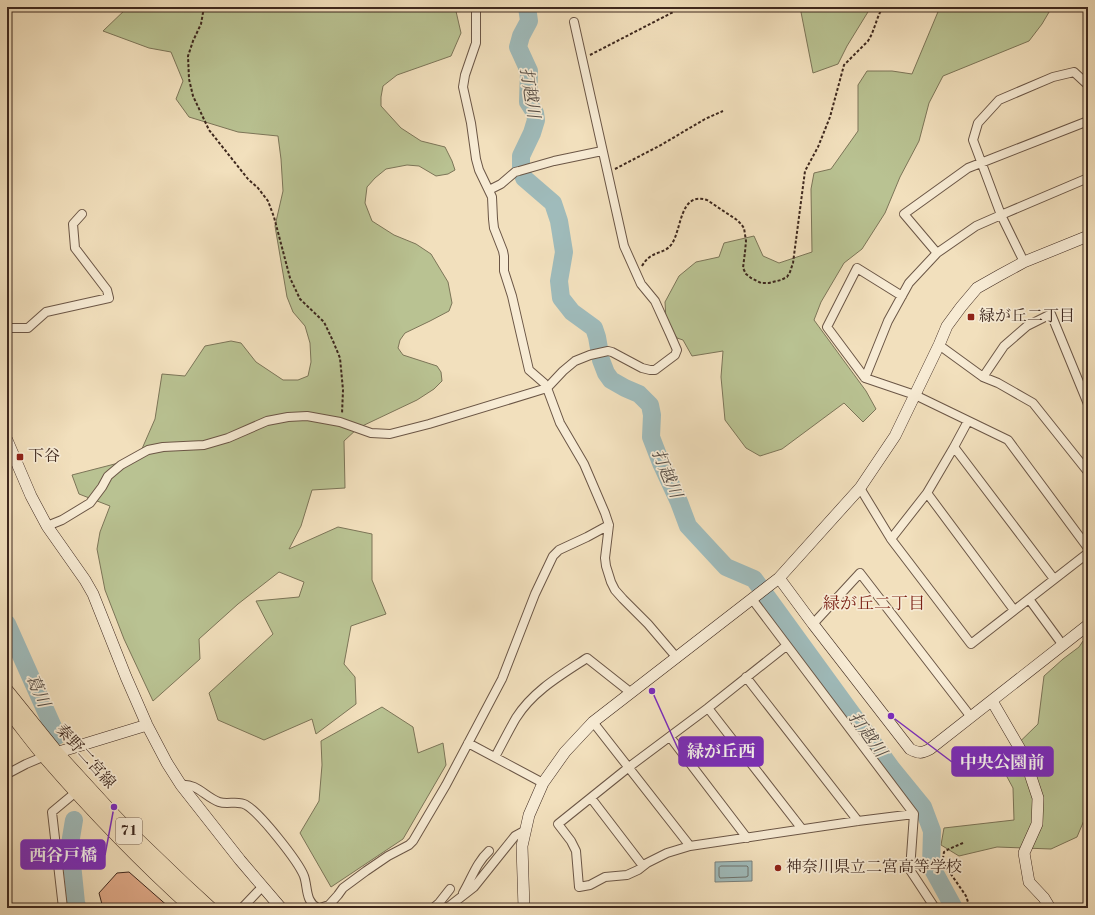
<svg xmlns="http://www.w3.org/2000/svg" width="1095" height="915" font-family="'Old Standard TT','Noto Serif JP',serif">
<rect width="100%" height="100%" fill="#f2e0bd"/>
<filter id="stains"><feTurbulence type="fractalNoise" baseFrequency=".005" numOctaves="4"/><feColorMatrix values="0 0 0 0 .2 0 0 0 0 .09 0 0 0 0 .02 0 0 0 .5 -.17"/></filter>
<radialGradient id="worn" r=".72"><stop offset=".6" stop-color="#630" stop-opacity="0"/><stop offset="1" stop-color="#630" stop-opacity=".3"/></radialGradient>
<path fill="#b9c292" stroke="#7c7558" d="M128 7H455L461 33 451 56 397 75 383 86 381 97V106L401 128 421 141 445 147 452 161 455 170 448 174 436 176 419 166 407 165 386 169 375 178 367 187 365 203 372 221 394 235 416 244 431 254 448 282 452 303 449 311 430 321 405 333 400 340 398 348 403 355 437 366 441 372 442 381 434 389 417 400 358 428 344 441 345 488 312 490 301 526 289 549 338 527 372 534V580L386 614 351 626 344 664 355 677 356 704 316 734 312 719 264 740 218 720 209 693 273 634 256 601 299 597 304 582 279 572 238 604 199 639 200 659 153 701 124 639 105 590 97 549 100 532 110 506 79 494 72 475 138 458 155 419 162 374 185 376 205 346 231 341 241 343 256 362 283 380H298L308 376 311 362 310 343 305 326 293 312 287 297 275 226 283 191 281 159 278 136 238 132 189 117 176 99 183 81 171 52 149 48 103 31Z
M800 7H871L847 46 838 64 813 73Z
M940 7H1052L1042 24 1029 41 943 76 929 103 919 141 900 177 885 213 862 249 844 263 821 302 814 320 866 391 876 409 863 422 844 403 782 449 760 456 746 448 725 420 721 377 723 351 692 356 683 340 677 338 666 321 665 302 679 276 696 262 719 257 724 243 754 236 763 256 779 263 812 252 811 189 814 173 831 169 858 131V85L867 71H892L912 74Z
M1088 637V796L1085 818 1077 837 1051 849 997 847 959 856 941 845 944 828 1014 820 1013 788 999 762 1038 724 1044 676 1063 659 1079 647 1083 641Z
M382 707 413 727 418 753 443 743 446 765 403 839 331 887 300 833 319 801 322 765 321 741Z"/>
<path fill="#9fbbbb" stroke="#78807c" d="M752 861V881L715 882V862Z"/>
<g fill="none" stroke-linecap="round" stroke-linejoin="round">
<path stroke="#6e726c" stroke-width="1" d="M721 866H747L748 867V876L746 877 720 878 719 876V868Z"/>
<path stroke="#9fbbbb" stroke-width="18" d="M527 7 529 21 521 36 518 47 529 71 528 102 535 113 536 120 532 133 521 156V167L524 178 553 203 559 221 564 252 559 281 561 298 572 312 594 328 597 337 601 360 606 373 611 380 625 388 639 394 650 405 652 415 651 437 661 463 679 502 688 526 726 567 754 579 892 769 923 807 932 831 931 866 954 908
M7 624 57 736
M74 820 70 844 76 903 78 908"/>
</g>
<path fill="#e0aa89" stroke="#3e281e" d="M129 872 170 908H103L99 893 117 873Z"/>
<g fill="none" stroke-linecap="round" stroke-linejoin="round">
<g stroke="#6b5646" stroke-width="10">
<path id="street" d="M476 7V43L465 75 463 87 471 123 476 159 479 170 492 197 493 219 494 228 503 251 504 256V271L512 296 529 370 544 383 547 388 560 423 584 464 605 513 609 525 605 558 606 566 611 582 615 590 623 599 648 624 677 658
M489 190 501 184 515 172 519 171 554 161 602 151
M937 253 904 214 968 168 1088 121
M1024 262 1001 215 973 140 978 123 999 100 1053 77 1074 72 1088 85
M902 296 857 268 827 327 865 378 915 395 1008 440 1088 548
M7 328H28L46 312 109 298 107 290 75 248 73 224 82 214
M939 345 983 377 998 383 1033 403 1088 472
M983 377 1004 346 1027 326 1051 314 1088 404
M865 378 888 321 909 283 937 253 976 226 1001 215 1088 178
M954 447 1054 579
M860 488 891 539 971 644 1088 553
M927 493 1014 610
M47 526 62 520 90 503 102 487 108 476 121 465 148 450 163 447 204 445 228 438 267 421 288 417 307 416 340 422 371 433 390 434 429 424 547 388 563 371 575 361 590 355 608 351 612 352 642 368 650 370H655L675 355 677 350 670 334 655 301 641 284 624 246 574 22
M891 539 927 493 954 447 968 421
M752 599 914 814 910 870 935 908
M1029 599 1062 644
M813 624 860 573 971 717
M746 677 858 821
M708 708 802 829
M593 722 690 846 858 821 914 814
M670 737 747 838
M468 743 543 783
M495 757C502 744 509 730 516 718 533 691 561 675 587 658L630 692
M7 774 26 764 45 756
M181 785C197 783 205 797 219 802 228 805 238 800 246 805 260 813 298 861 304 876 308 887 305 902 318 908
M591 798 643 866
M690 846 667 853 647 863 638 870 627 875 605 877 590 885 579 887 576 851 571 841 558 824 629 767 708 708 786 646
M463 893C472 878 476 863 489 851
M63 908 52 812 76 792
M242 908 263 886
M320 908 329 905 338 895 343 888 366 871 388 856 409 845 413 841 446 785 502 679 535 594 553 556 559 550 587 537 609 525
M433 908 439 903 450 889
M447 908 474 887 515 836 526 830"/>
</g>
<g stroke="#3e281e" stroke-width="12">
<path id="secondary" d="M7 440 31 496 47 526 85 580 93 594 126 677 147 725 167 763 181 785 240 860 281 908
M779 578 813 624 910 749C918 753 921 754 930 749L1088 625
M992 701 1024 756 1038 798 1037 824 1024 853 1029 882 1044 898 1050 908
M49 755 147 725
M524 908 522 846 529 815 543 783 565 752 593 722 779 578 860 488 895 436 939 345 947 326 961 307 977 288 1000 275 1024 262 1088 236"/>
</g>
<g stroke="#3e281e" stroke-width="14">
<path id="primary" d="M7 691 57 753 111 812 135 837 184 884 210 908
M7 709C20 725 32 742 45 757 91 810 140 861 192 908"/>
</g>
<path stroke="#3e281e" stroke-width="2" stroke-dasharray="3 2" stroke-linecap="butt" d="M204 7 201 24 193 41 188 56 189 79 193 96 209 130 248 179 258 188 268 201 274 217 290 278 300 299 324 322 333 341 340 358 343 390 342 414
M590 55 683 7
M615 169 661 145 705 119 723 111
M642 266C651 250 663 255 671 245 682 231 679 191 707 200L737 220 741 224 744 228 746 241 745 252 743 268 746 274 751 278 761 283H769L781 280 787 277 790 272 793 263 805 171 818 147 830 117 844 65 868 41C875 30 876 18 883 7
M963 843 949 849 944 852 943 858 944 864 966 896 970 908"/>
<use href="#street" stroke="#f7ebd4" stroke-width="8"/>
<use href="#secondary" stroke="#f7ebd4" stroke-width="11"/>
<use href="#primary" stroke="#f2e0bd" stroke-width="13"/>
</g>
<g fill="#8f2418" stroke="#f7ebd4" stroke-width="1.5">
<rect x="967" y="313" width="8" height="8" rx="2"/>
<rect x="16" y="453" width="8" height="8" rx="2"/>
<circle cx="778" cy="868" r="4"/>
</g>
<g text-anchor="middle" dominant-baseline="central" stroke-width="3.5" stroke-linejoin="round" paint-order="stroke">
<rect fill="#f7ebd4" stroke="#766255" stroke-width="1" x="116" y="818" width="26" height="26" rx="3"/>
<g font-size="15" font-weight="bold" fill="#3e281e">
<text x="129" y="831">71</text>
</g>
<g font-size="16" fill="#3e281e" stroke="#f7ebd4" text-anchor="start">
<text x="979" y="317">緑が丘二丁目</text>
<text x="28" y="457">下谷</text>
<text x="786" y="868">神奈川県立二宮高等学校</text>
</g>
<g font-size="16" fill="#3e281e" stroke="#f7ebd4">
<text transform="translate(85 757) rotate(48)">秦野二宮線</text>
</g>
<g font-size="17" font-style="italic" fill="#564d45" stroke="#f7ebd4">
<text transform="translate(529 93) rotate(81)">打越川</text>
<text transform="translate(666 474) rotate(67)">打越川</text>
<text transform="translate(37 691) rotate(66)">葛川</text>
<text transform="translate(867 735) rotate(54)">打越川</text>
</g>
<g font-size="17" fill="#7a1f14" stroke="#f7ebd4">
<text x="874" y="604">緑が丘二丁目</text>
</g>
</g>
<path fill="none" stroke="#7b2cbf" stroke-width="1.5" d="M652 691L679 751M891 716L952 762M114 807L105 855"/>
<g fill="#7b2cbf" stroke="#f7ebd4" stroke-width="1.5">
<circle cx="652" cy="691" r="4"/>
<circle cx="891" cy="716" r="4"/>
<circle cx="114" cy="807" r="4"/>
</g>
<g fill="#7b2cbf" stroke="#7b2cbf" stroke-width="1.5">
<rect x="679" y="737" width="84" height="29" rx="4"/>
<rect x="952" y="747" width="101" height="29" rx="4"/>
<rect x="21" y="840" width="84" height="29" rx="4"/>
</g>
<g font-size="17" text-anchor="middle" font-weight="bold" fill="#fff">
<text x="721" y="757">緑が丘西</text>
<text x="1002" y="768">中央公園前</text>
<text x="63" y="861">西谷戸橋</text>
</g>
<rect width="1095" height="915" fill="none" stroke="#f2e0bd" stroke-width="24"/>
<rect x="8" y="8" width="1079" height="899" fill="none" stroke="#3e281e" stroke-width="2"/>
<rect x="12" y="12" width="1071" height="891" fill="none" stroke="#3e281e"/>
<rect width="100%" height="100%" filter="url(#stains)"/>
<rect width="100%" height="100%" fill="url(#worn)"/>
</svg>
